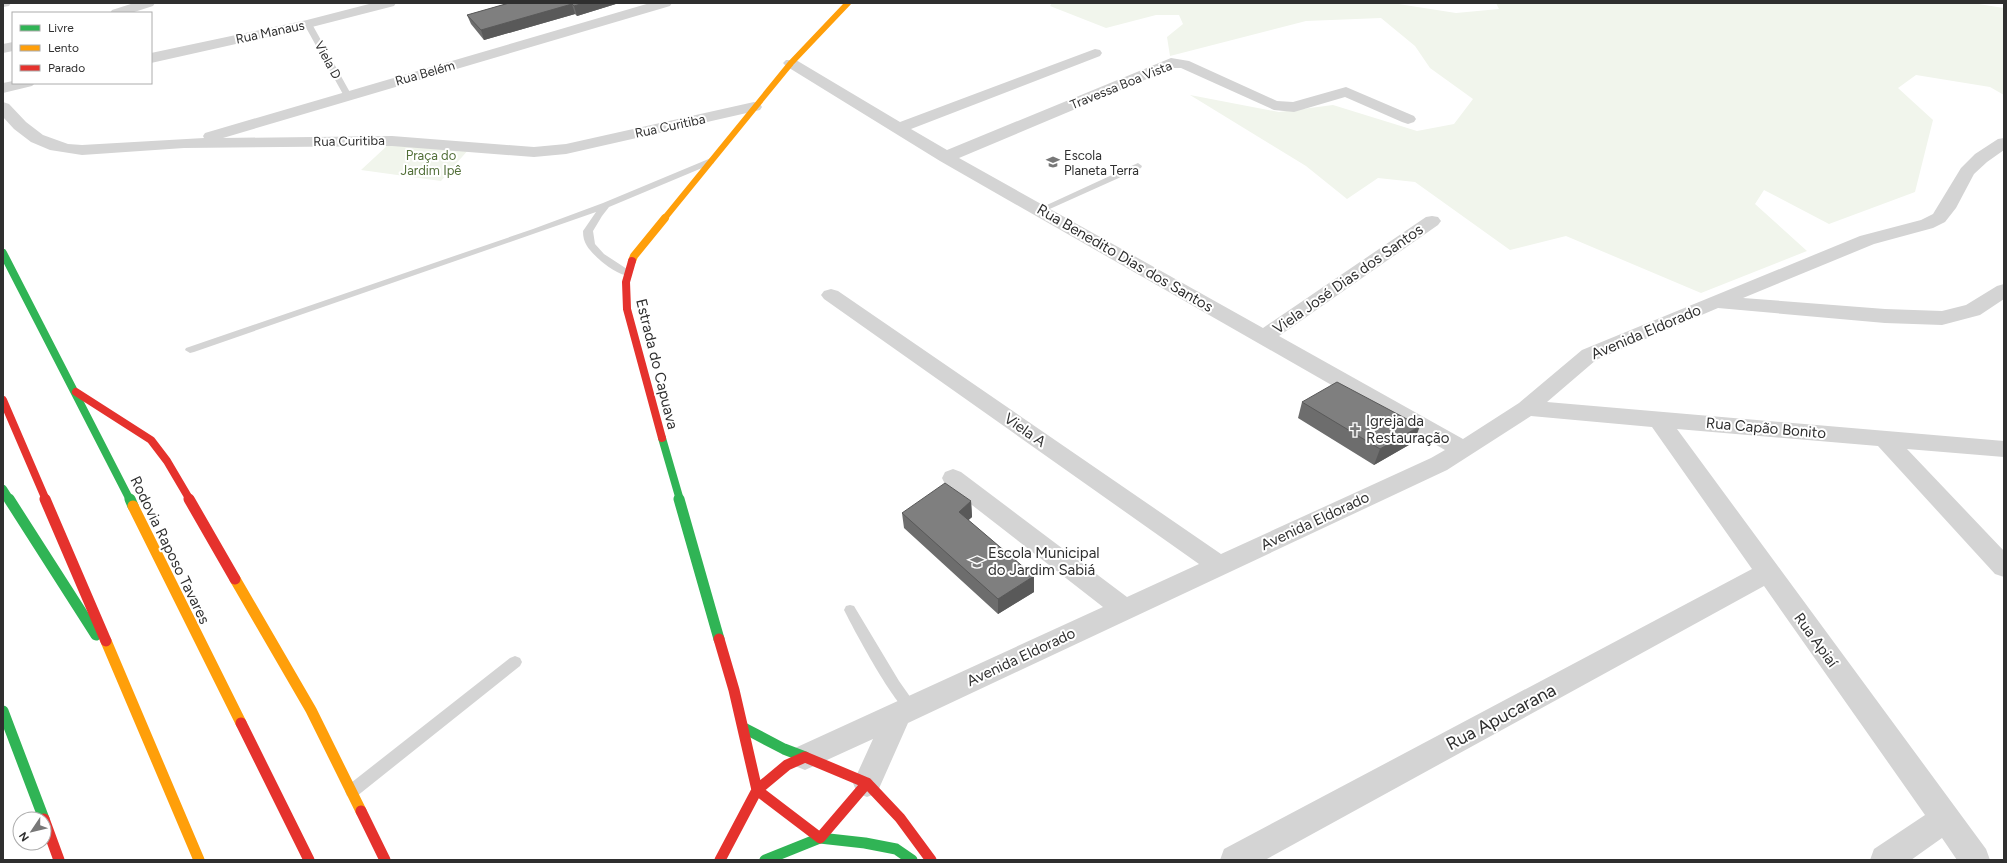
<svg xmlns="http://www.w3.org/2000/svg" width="2007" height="863" font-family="Figtree,sans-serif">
<rect width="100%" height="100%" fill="#fff"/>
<path fill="#f1f5ec" d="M1052 3H1392L1456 13 1499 9 1496 3H1972L2004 8V95L1990 87 1916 75 1898 88 1933 120 1915 192 1829 224 1764 190 1755 204 1807 251 1701 293 1566 236 1510 250 1415 182 1378 178 1347 199 1306 166 1190 95 1279 112 1333 105 1417 131 1454 124 1473 99 1430 68 1415 46 1381 18 1306 21 1170 56 1167 37 1183 24 1179 15H1156L1106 28 1050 6Z
M389 144 469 149 441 181 361 170Z"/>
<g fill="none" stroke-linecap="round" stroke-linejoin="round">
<path fill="#d4d4d4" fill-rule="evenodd" d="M305 22 312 24 352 96 351 98 344 96 304 24Z
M711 158 714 159V163L609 207 602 216 593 231 595 244 604 254 630 271 632 273 630 275C619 278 593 256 587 246 584 241 583 237 583 231L596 212 194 352 190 353 185 350 186 348 533 229 603 203Z
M1138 163 1142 166 1141 168 1043 212 1040 213 1036 210Z
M850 605 854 606 899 681 918 708 916 712 911 714C896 709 853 628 844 610L846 606Z
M515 656 520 658 522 662 520 666 357 796 352 798 347 796 345 791 347 786 510 658Z"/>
<path fill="#d4d4d4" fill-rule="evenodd" d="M3 3H11L9 6 3 7Z
M134 3H155L153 6 131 13H110L112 10Z
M373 3H396L394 6 308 28 151 63V53L307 20Z
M650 3H672L670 6 223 138 392 136 534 147 566 144 754 102 760 104 762 107 760 110 566 154 534 157 392 146 184 148 82 155 50 150 31 142 14 129 3 117V102L9 104 26 122 43 135 68 144 82 145 204 138 203 136 205 133Z
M13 42V51L3 53V44Z
M1095 49 1100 50 1102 53 1100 56 911 129 947 150 1171 58 1189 61 1277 101 1293 102 1346 87 1414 116 1416 119 1414 122 1408 124 1402 122 1345 97 1294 112 1274 110 1181 68H1173L959 158 1263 328 1426 217 1432 216 1438 217 1441 221 1438 225 1279 336 1463 439 1519 403 1582 350 1860 236 1921 220 1933 214 1961 168 1975 154 1998 139 2004 138V150L1987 162 1974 174 1956 208 1945 222 1933 228 1874 244 1743 298 1885 309 1942 311 1966 305 1997 286 2004 284V299L1980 315 1942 325 1885 323 1718 308 1596 360 1547 402 2004 441V457L1907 449 2004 551V577L1995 574 1878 446 1677 429 1986 849 1990 860H1957L1942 838 1911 860H1870L1874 849 1925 815 1764 586 1265 860H1220L1224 849 1752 569 1652 427 1531 416 1447 470 908 723 877 793 867 797 857 793 853 783 873 739 805 770 795 766 791 757 795 748 1103 607 945 484 942 478 945 472 953 469 961 472 1127 597 1199 564 824 299 821 295 824 291 831 289 838 291 1221 554 1431 458 1445 450 940 161 786 66 783 63 786 60H796L900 122Z
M13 81V83H35L32 86 3 93V83Z"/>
<path stroke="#30b455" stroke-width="8" d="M3 253 130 500
M662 438 680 500
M3 489 10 500"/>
<path stroke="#30b455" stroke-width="11" d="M9 499 96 635
M130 499 133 506
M679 499 719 639
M3 711 44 819
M744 728 784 749 805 757
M765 860 820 838 865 843 896 849 912 860"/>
<path stroke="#ff9f0a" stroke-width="6" d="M664 219 791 63 848 3"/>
<path stroke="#ff9f0a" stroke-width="8" d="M632 261 634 256 665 218"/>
<path stroke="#ff9f0a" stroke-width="11" d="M133 506 241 723
M235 579 311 710 361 811
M106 641 199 860"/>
<path stroke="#e5322d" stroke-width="8" d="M632 261 626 282 627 309 662 438
M76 392 151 440 167 461 190 500
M3 400 46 500"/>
<path stroke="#e5322d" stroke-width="11" d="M45 499 106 641
M189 499 235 579
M719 639 734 690 757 790 820 838 867 783
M241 723 309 860
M361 811 385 860
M44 819 59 860
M720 860 757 790 787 765 805 757 867 783 900 818 931 860"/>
</g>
<path fill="#6d6d6d" d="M509 3H619L577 16 575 14 484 40 471 24 467 15Z
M1302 402 1414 442 1374 465 1298 418Z
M971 501 972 517 968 520 1034 576V592L998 614 904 528 902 513Z"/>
<path fill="#595959" d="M584 3H619L577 16 574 6Z
M572 4 575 14 484 40 481 30Z
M1420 426 1414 442 1374 465 1380 449Z
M971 501 972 517 960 528 959 512Z
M1034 576V592L998 614V599Z"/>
<path fill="#7f7f7f" stroke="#595959" d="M509 3H584L574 6 572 4 481 30 467 15Z
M1337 382 1420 426 1380 449 1302 402Z
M945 483 971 501 959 512 1034 576 998 599 902 513Z"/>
<defs>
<g id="school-bare" transform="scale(1.08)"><path d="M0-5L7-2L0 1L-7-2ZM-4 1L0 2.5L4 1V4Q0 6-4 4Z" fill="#787878" stroke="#fff" stroke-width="2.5" paint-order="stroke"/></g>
<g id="church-bare" transform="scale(1.08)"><path d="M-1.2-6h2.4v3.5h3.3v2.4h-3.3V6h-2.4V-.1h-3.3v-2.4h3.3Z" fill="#787878" stroke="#fff" stroke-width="2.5" paint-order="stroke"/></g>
</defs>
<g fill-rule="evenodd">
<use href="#school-bare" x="1053" y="162"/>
<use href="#church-bare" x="1355" y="430"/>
<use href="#school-bare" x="977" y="562"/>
</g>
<g text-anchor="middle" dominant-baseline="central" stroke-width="4" stroke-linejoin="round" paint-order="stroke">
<g font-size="13" fill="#2f2f2f" stroke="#fff">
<text transform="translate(270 32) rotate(-12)">Rua Manaus</text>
<text transform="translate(328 60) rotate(61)">Viela D</text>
<text transform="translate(425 73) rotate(-16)">Rua Belém</text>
<text transform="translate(1121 85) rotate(-22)">Travessa Boa Vista</text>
<text transform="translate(670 126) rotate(-12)">Rua Curitiba</text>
<text transform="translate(349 141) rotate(-1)">Rua Curitiba</text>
</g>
<g font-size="13" fill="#526f38" stroke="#fff">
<text x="431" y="155">Praça do<tspan x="431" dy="15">Jardim Ipê</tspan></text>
</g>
<g font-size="13" fill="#2f2f2f" stroke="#fff" text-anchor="start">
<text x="1064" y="155">Escola<tspan x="1064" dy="15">Planeta Terra</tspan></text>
</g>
<g font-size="15" fill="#2f2f2f" stroke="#fff">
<text transform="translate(1125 258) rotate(30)">Rua Benedito Dias dos Santos</text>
<text transform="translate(1348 279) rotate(-35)">Viela José Dias dos Santos</text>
<text transform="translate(1646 332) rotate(-23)">Avenida Eldorado</text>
<text transform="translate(657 364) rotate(76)">Estrada do Capuava</text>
<text transform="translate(1766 428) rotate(5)">Rua Capão Bonito</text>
<text transform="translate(1025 430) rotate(35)">Viela A</text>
<text transform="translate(1315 521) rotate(-25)">Avenida Eldorado</text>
<text transform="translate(170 550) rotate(64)">Rodovia Raposo Tavares</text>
<text transform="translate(1816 640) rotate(54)">Rua Apiaí</text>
<text transform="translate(1021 657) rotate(-25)">Avenida Eldorado</text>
</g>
<g font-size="15" fill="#2f2f2f" stroke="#fff" text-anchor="start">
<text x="1366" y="421">Igreja da<tspan x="1366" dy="17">Restauração</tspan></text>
<text x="988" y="553">Escola Municipal<tspan x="988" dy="17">do Jardim Sabiá</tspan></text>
</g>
<g font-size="18" fill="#2f2f2f" stroke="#fff">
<text transform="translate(1501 717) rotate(-28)">Rua Apucarana</text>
</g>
</g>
<rect width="2007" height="863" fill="none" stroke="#2f2f2f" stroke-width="8"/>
<rect x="12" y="12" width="140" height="72" fill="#ffffff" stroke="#acacac"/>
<rect x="20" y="25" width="20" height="6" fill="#30b455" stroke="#acacac"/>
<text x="48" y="32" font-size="12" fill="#2f2f2f">Livre</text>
<rect x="20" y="45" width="20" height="6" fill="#ff9f0a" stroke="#acacac"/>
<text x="48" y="52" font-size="12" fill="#2f2f2f">Lento</text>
<rect x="20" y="65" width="20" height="6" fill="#e5322d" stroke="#acacac"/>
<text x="48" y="72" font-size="12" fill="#2f2f2f">Parado</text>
<g transform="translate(32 831) rotate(235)"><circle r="19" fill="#ffffff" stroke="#acacac"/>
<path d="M0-3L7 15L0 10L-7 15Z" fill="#787878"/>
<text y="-6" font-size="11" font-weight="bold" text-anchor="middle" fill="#2f2f2f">N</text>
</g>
</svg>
